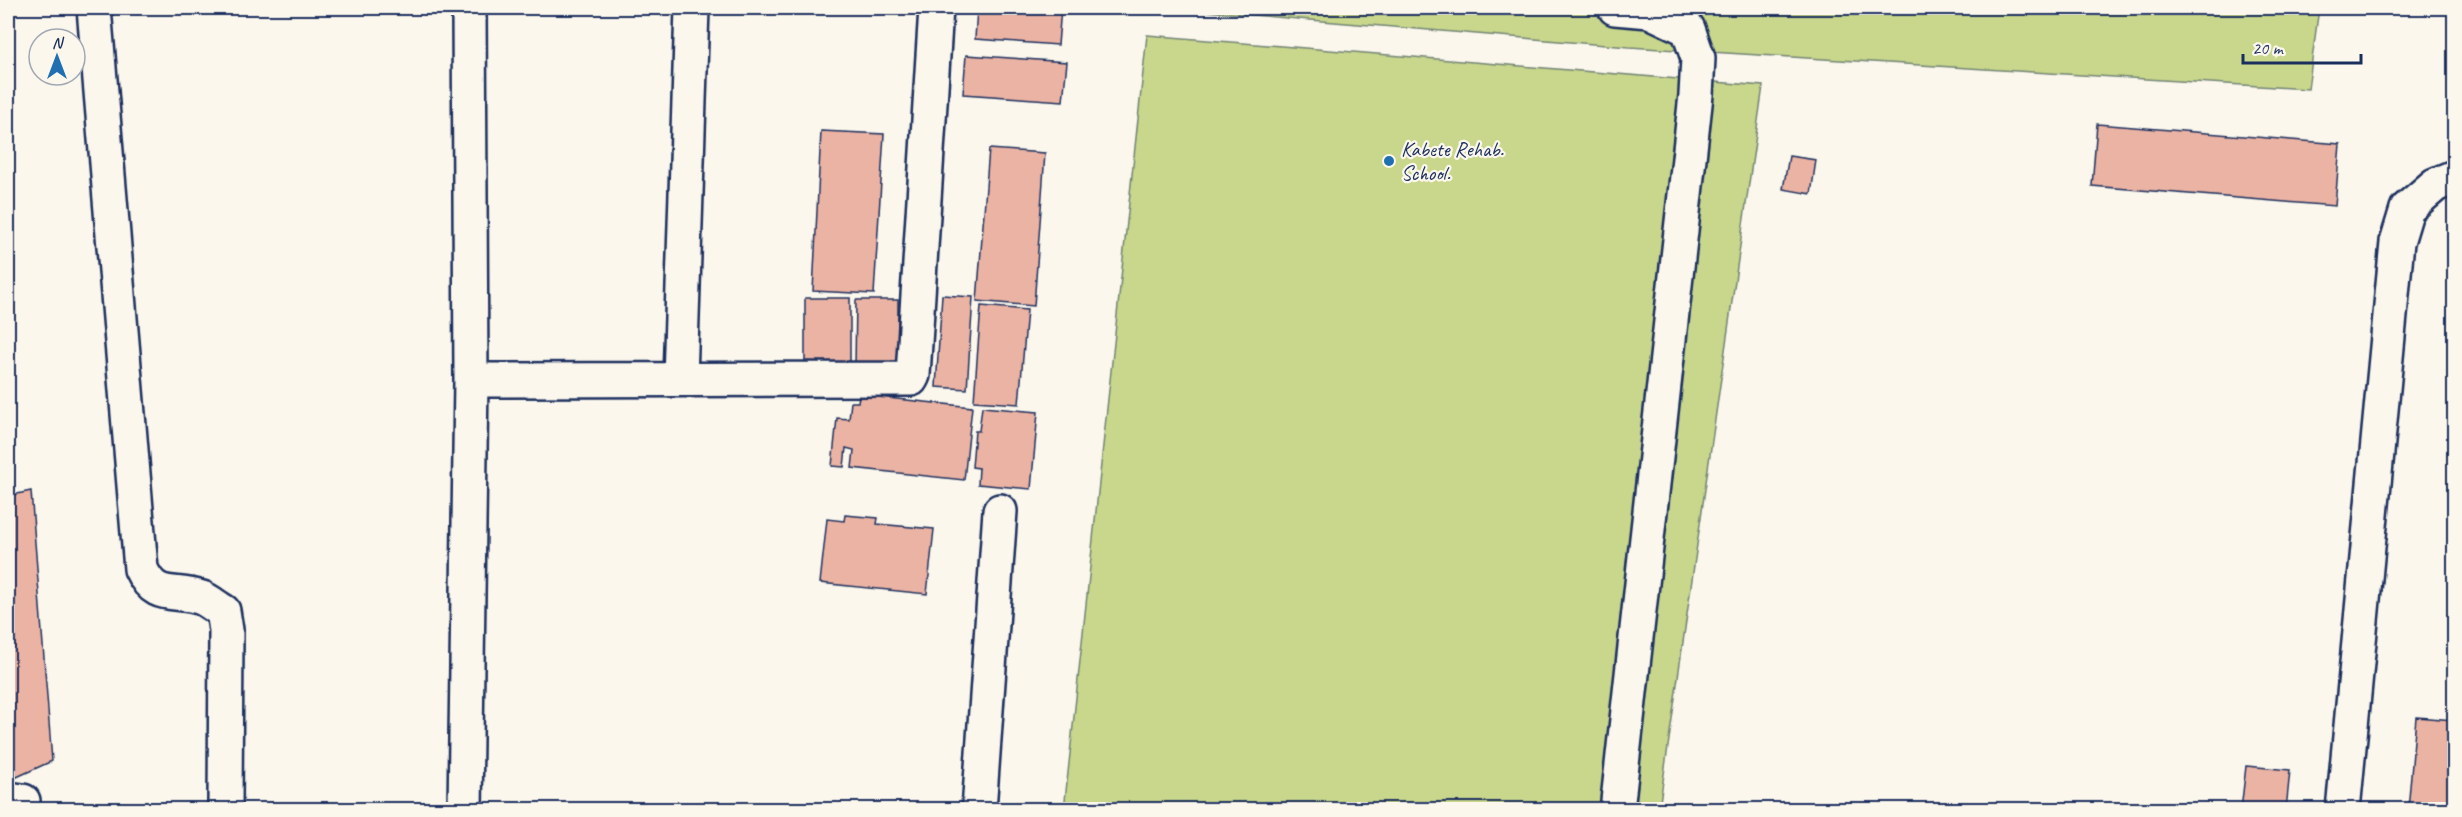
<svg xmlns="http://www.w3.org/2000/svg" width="2462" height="817" font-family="Caveat,sans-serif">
<rect width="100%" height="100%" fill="#fbf7ec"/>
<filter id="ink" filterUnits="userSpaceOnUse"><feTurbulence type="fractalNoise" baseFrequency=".0167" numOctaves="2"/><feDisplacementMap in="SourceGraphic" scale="12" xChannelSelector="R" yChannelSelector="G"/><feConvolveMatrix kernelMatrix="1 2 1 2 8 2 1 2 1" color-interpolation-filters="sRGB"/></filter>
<g filter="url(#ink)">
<path fill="#c8d78b" stroke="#728374" stroke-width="1.5" d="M1170 8H2319L2308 89 1629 47Z
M1147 35 1763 86 1659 809 1064 810Z"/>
<path fill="#ebb3a3" stroke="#1b2f5e" stroke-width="1.5" d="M977 8H1061L1058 45 975 39Z
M966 55 1067 62 1063 101 963 94Z
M2097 124 2340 144 2335 206 2092 186Z
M821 131 884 134 874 294 813 291Z
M989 149 1045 153 1034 306 977 301Z
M1789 156 1816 160 1811 194 1783 189Z
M942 295 973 297 967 389 936 387Z
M805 298H850V369H805Z
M856 300H898V369L855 368Z
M981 306 1027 310 1019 404 974 401Z
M859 395 972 407 964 480 852 468 854 450 846 448 844 467 832 466 837 418 849 419 851 402H858Z
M982 407 1038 412 1031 489 978 484 979 468 972 467 975 431H979Z
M31 491 52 761 8 781V496Z
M845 515 878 518 877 524 934 529 927 594 820 583 827 519 844 521Z
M2416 717 2454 720V810H2408Z
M2246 766 2290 770 2286 810H2241Z"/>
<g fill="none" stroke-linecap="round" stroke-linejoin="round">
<g stroke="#1b2f5e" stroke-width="38">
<path id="minor" d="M94 8 141 569C156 602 174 588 202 598 209 601 216 607 223 611L226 630 225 810
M469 8 471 380
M1615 8 1650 11 1688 29 1698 58 1696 95 1617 810
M680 379 692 8
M8 799 23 801
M465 810 471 380 911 379 913 375 936 8
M979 810 1000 511
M2343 810 2397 242 2407 209 2435 185 2454 177"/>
</g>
<use href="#minor" stroke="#fbf7ec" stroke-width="33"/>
</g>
</g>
<circle fill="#1f6fb2" stroke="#fbf7ec" stroke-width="2" cx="1389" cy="161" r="6"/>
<g text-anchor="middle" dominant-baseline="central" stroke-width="4.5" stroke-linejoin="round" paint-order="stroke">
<g font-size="21" fill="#1b2f5e" stroke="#fbf7ec" text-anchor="start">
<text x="1401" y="149">Kabete Rehab.<tspan x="1401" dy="24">School.</tspan></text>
</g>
</g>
<rect width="2462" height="817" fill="none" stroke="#fbf7ec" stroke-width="30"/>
<rect x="15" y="15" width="2432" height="787" fill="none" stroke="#1b2f5e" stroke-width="2" filter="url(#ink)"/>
<g transform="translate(57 57)"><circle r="28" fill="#fbf7ec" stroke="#a1a7b3" stroke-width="1.5"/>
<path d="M0-4.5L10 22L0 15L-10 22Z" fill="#1f6fb2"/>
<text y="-9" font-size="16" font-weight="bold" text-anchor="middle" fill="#1b2f5e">N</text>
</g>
<path d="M2243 54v9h118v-9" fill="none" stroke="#1b2f5e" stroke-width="3"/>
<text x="2252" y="54" font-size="18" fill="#1b2f5e" stroke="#fbf7ec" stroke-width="4.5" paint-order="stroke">20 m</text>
</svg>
